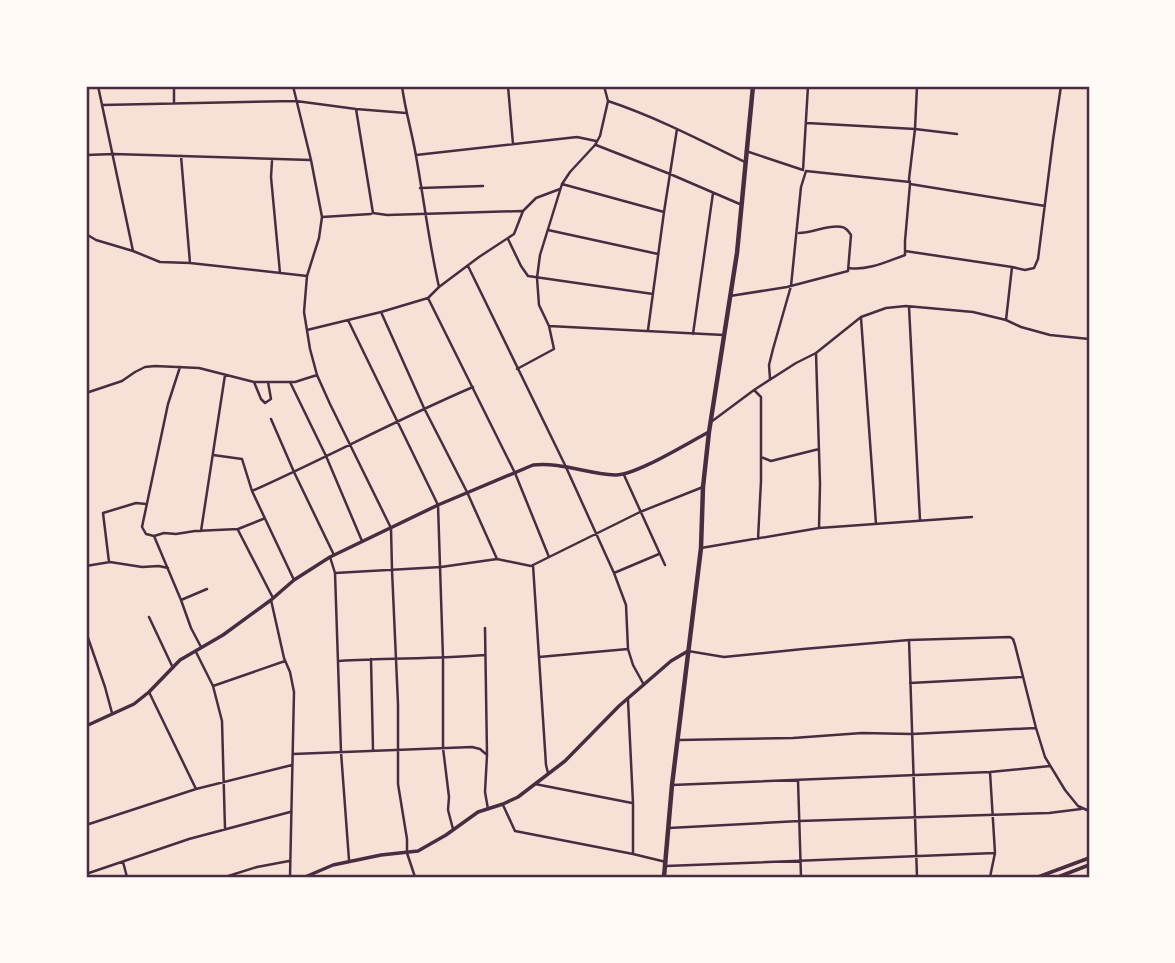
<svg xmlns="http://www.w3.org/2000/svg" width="1175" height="963" font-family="Raleway,sans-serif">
<rect width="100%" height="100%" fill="#f7e1d7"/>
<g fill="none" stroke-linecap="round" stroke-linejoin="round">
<path stroke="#4a2c40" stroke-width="2.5" d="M98 86 133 251 160 262 190 263 307 276
M293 86 311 160 322 217 319 238 307 276 304 312 310 349 317 375 330 404 391 528 392 570 398 704V784L407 839V853L415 877
M402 86C405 110 412 132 416 156 424 200 429 243 439 287
M508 86 513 144
M917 86 915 129 909 179 910 184 1045 206
M608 101C656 117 700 140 745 162
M174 102V86
M102 105 296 101 356 109 406 113
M356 109 373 213 387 215 522 211
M807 123 915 129 957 134
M596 145 670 174 742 205
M746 151 803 170
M86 155 114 154 310 160
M416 155 577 137 596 141
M181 156 190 263
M272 161 271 177 280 273
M803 170 808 86
M562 184 664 212
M420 188 483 186
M322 217 371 214
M548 230 658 254
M86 234 96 240 133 251
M508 239 521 266 528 276 653 294
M905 251 1012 267 1006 320
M468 266 565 465 614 573 626 605 628 649 633 665 644 685
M1012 267 1025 270 1034 268 1038 259 1053 140 1061 86
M849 268C868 271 888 261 905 255V241L910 184
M730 296 787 287 848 271 851 235C848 231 847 228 842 227 830 224 812 233 799 233
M428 298 515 473 549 557
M909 307 920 520
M381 312 424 408 467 492 497 559
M861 318 876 524
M348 320 438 505 443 658V748L449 797 448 810 453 829
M549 326 724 335
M307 330 381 312 428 298 439 287 479 257 514 234 523 211 536 198 560 189
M648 330 664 212 677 129
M693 334 713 193
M816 353 820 484 819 528
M180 367 168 404 142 527 146 534 154 536 181 600 191 628 201 647
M517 369 554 349 549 326 539 305 537 278 540 255 562 184 570 172 595 145 600 136 608 101 604 86
M770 379 769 365 773 349 791 286 801 187 806 171 910 182
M254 382 261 399 265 403 271 399 268 382
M290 382 326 456 362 541
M755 391 761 397V481L758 539
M86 393 122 381 135 372 145 367 155 366 199 368 254 382H295L317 375
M271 419 294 472 334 555
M711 422 754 390 796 363 816 353 861 317 886 308 906 306 973 312 1006 320 1021 327 1050 335 1089 339
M213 455 242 459 252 491 294 580
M761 457 771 461 819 449
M624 475 665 565
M252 491C326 458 398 419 473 387
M238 530 273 598
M201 531 225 375
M154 536 164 533 176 534 195 531 238 529 263 519
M701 548 819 528 972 517
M330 557 335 573 341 752 349 860
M109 562 103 513 136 503 146 504
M533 565 546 765 548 773
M86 566 110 562 142 567 159 566 168 568
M335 573 441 567 497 559 531 566 640 512 703 487
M614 573 659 554
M181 600 207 589
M271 600 284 658 290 672 294 692 290 877
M149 617 173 668
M485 628 487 755
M86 632 105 687 112 713
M909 640 917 877
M688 651 724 657 803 649 909 640 1010 637 1013 639 1015 645 1036 728 1045 757 1065 790 1078 806 1089 811
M196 652 213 686 222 721 225 829
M539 657 628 649
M371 659 373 750
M339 661C388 658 437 659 485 655
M910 683 1022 677
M213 686 285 661
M149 692 196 789
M628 700 633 803V854
M679 740 793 738 862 733 912 734 1036 728
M293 754 472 747 480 749 487 755 485 792 488 809
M990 772 995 853 990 877
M798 780 801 877
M535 784 632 803
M672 785 990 772 1050 766
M503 805 515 831 633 854 666 862
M86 825 196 789 292 765
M669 828 799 821 1049 813 1081 809
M123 862 127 877
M666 866 995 853
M86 874 189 839 290 812
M225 877 257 867 289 861"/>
<path stroke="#4a2c40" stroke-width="3.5" d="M1076 86 1089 87
M86 726 134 704 149 692 180 660 223 635 271 600 294 580 330 557 438 505 533 465C562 462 587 474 615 475 635 476 689 442 709 432
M305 877 333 865 381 855 418 851 446 835 478 812 503 804 518 797 565 761 619 706 671 661 688 651
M1038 877 1089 858
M1058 877 1089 865"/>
<path stroke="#4a2c40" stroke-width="4.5" d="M664 877 672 785 701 548 703 487 709 432 737 253 753 86"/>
</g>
<rect width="1175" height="963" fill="none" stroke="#fffaf5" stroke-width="175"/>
<rect x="88" y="88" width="1000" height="788" fill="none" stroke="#4a2c40" stroke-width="2.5"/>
</svg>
